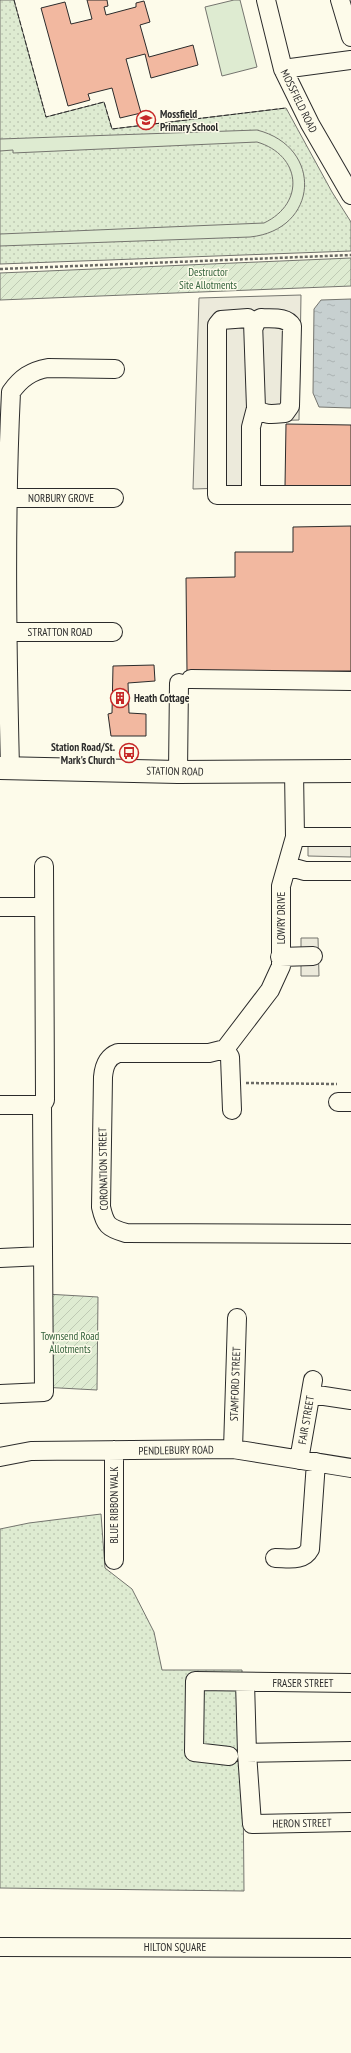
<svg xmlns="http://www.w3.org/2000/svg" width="351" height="2053" font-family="'PT Sans Narrow',sans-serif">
<defs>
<pattern id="park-dots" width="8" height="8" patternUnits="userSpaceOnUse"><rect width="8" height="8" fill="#deebd1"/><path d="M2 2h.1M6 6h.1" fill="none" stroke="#bfcab4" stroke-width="1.8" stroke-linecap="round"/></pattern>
<pattern id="garden-furrows" width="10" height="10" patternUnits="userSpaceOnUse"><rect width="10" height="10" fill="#deebd1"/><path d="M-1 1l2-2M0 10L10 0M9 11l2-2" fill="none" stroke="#bfcab4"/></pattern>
<pattern id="water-ripples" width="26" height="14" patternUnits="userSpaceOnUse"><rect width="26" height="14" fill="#c7d0d0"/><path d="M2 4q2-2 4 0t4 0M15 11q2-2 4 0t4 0" fill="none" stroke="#abb3b3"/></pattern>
</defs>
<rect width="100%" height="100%" fill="#fdfbea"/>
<path fill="url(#park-dots)" stroke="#74746e" d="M0 0H14L46 117 104 102 112 129 286 108 332 192 351 222V251L0 264Z
M101 1514 105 1568 132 1589 154 1632 162 1670H242L244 1891 0 1888V1529L29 1523Z"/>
<path fill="url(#garden-furrows)" stroke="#74746e" d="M351 258V286L0 300V273Z
M46 1294 98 1297 97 1390 41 1387Z"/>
<path fill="#deebd1" stroke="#74746e" d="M234 0H240L257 67 222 76 205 7Z
M257 130C324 147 319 230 250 237L0 246V234L264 223C306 203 301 155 257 142L13 153V150L0 151V139Z"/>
<path fill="#eceadb" stroke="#74746e" d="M301 295 299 420 257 421 258 487 193 489 199 298Z
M308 830H351V857L308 856Z
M301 938H318L319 976H301Z"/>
<path fill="url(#water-ripples)" stroke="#74746e" d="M351 299V408L319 407 313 393 314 309 321 300Z"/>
<path fill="#f2b8a0" stroke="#2b2b2b" d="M87 0H107L108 6 104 7 106 15 136 7V3L144 1 150 22 140 25 149 57 193 45 198 65 151 78 145 54 126 59 141 113 120 118 112 88 88 94 90 100 68 106 41 8 65 2 71 24 92 19Z
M286 424 351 425V487L285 486Z
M351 526V671L187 672 186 578 235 577V552H293V527Z
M154 665 155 681 128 683 129 713 146 714V736H111L108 714 112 713 113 666Z"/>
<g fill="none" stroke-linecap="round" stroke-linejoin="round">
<g stroke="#2b2b2b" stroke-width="20">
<path id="minor" d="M266 0 283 69 310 124 351 195
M340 0 351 37
M283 69 351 60
M254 327 257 320 261 318C272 319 286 316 292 326L290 406 285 413C274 414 263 416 256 408L253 322 248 318 221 320 217 325V495H351
M251 495V427L256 408
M7 498H114
M7 632H113
M191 679 351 681
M10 768C7 643 5 518 11 392 21 378 31 371 48 368L115 369
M178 772 179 683
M295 837H351
M287 866 305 871H351
M0 907H44
M280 957 313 956
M225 1049 209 1053H118C107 1057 104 1066 103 1077L101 1207C105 1225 108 1228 126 1233L351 1234
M225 1049 270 990 281 966V886L295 837 294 771
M225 1049 230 1057 232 1110
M338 1102H351
M0 1105H42
M0 1258 43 1256
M0 1394 44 1392 42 1105 45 1100 44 866
M311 1394 351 1400
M233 1449 237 1318
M0 1457 31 1451 233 1449 351 1468
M299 1460 313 1380
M275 1558C288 1558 303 1562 310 1549L316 1462
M114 1560V1450
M245 1682 247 1753 351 1751
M247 1753 252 1824 351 1822
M229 1756 194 1752 195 1681 351 1683
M0 1947 351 1948"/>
</g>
<g stroke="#2b2b2b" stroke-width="24">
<path id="major" d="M0 768 178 772 351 771"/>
</g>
<path stroke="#6a6964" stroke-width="2.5" stroke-dasharray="3 2" stroke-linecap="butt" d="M0 269 351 255
M246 1083 337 1084"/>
<use href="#minor" stroke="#fdfbea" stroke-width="18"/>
<use href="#major" stroke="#fdfbea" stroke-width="22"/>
<path stroke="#2b2b2b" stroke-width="1" stroke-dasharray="5 2" stroke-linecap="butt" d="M14 0 46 117 104 102 112 129 286 108"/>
</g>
<defs>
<g id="school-ring" transform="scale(1)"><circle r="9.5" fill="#fdfbea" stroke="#c62828" stroke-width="1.5"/><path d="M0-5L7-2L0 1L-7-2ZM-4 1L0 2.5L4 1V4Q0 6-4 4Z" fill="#c62828"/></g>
<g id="building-ring" transform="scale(1)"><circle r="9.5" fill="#fdfbea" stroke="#c62828" stroke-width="1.5"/><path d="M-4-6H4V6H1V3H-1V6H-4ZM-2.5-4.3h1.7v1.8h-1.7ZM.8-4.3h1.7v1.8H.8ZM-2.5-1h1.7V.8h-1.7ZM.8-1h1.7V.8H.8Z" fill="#c62828"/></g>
<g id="bus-ring" transform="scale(1)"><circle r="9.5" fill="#fdfbea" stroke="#c62828" stroke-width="1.5"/><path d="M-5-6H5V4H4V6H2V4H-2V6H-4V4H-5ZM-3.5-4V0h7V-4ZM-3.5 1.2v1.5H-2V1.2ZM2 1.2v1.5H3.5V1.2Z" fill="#c62828"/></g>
</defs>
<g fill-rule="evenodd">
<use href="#school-ring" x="146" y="120"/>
<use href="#building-ring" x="120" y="698"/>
<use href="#bus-ring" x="129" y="753"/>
</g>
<g text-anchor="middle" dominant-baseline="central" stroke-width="3" stroke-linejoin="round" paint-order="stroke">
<g font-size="11" fill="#2b2b2b" stroke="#fdfbea">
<text transform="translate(299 101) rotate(64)">MOSSFIELD ROAD</text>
<text x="61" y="498">NORBURY GROVE</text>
<text x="60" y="632">STRATTON ROAD</text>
<text transform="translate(175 771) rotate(1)">STATION ROAD</text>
<text transform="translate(281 918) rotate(-90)">LOWRY DRIVE</text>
<text transform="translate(103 1169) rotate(-91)">CORONATION STREET</text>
<text transform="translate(235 1384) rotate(-88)">STAMFORD STREET</text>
<text transform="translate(306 1420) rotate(-80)">FAIR STREET</text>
<text transform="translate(176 1450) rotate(-1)">PENDLEBURY ROAD</text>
<text transform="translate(114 1505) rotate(-90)">BLUE RIBBON WALK</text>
<text x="303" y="1683">FRASER STREET</text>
<text transform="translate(302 1823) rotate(-1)">HERON STREET</text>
<text x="175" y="1947">HILTON SQUARE</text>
</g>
<g font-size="11" font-weight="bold" fill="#2b2b2b" stroke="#fdfbea" text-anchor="start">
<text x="160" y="114">Mossfield<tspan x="160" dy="13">Primary School</tspan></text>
<text x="134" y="698">Heath Cottage</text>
<text x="115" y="747" text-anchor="end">Station Road/St.<tspan x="115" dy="13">Mark's Church</tspan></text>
</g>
<g font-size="11" fill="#34623c" stroke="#fdfbea">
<text x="208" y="272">Destructor<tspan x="208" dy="13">Site Allotments</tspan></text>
<text x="70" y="1336">Townsend Road<tspan x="70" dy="13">Allotments</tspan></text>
</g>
</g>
</svg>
